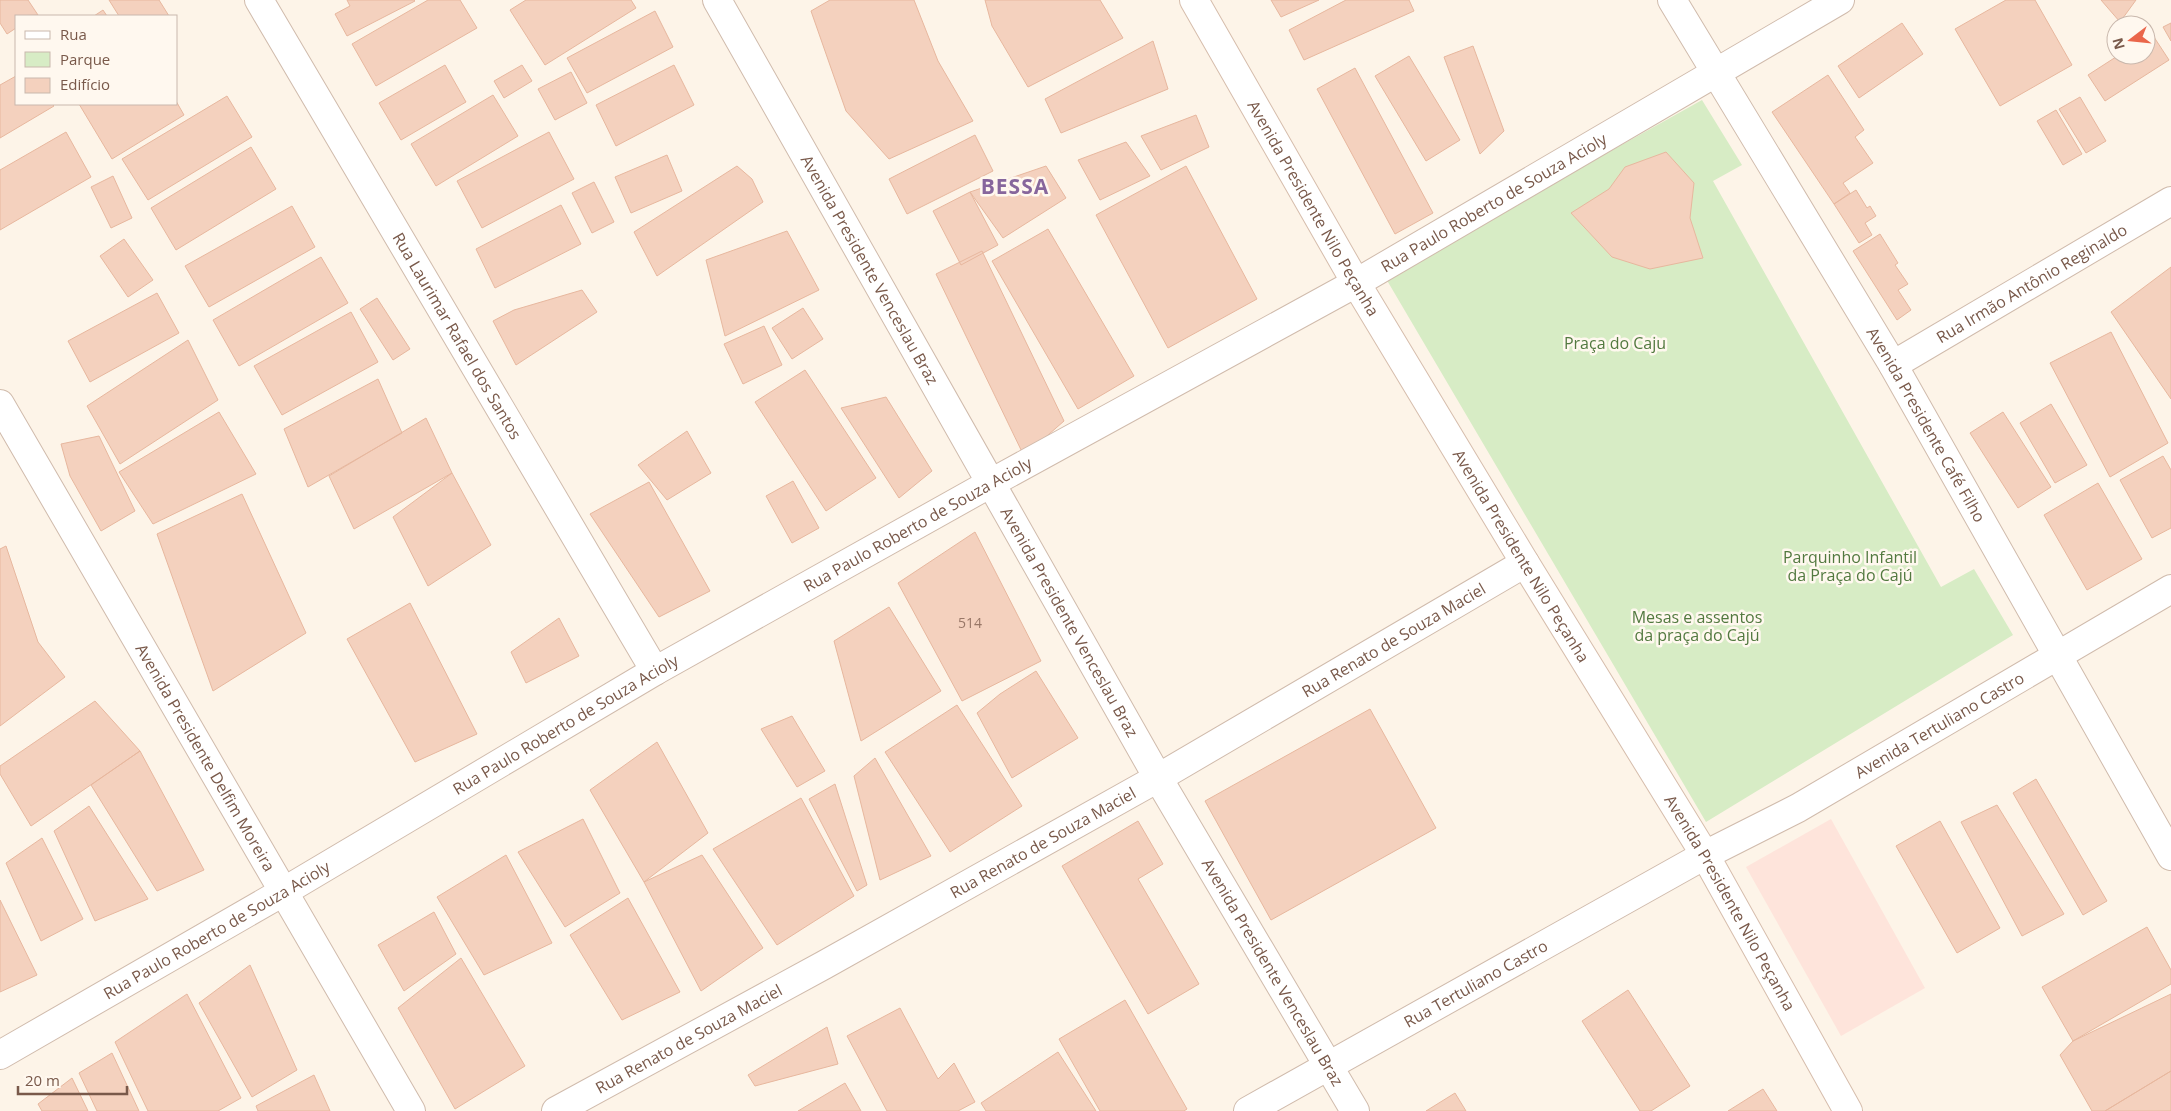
<svg xmlns="http://www.w3.org/2000/svg" width="2171" height="1111" font-family="'Open Sans',sans-serif">
<rect width="100%" height="100%" fill="#fdf4e8"/>
<path fill="#fee4db" d="M1831 819 1925 988 1841 1036 1746 867Z"/>
<path fill="#d7ecc5" d="M1702 100 1742 165 1713 181 1941 587 1974 569 2013 635 1706 822 1385 277Z"/>
<path fill="#f4d1be" stroke="#e7b79e" d="M0 0H28L38 15 16 16V28L7 34 0 23Z
M109 0H159L169 16H119Z
M347 0H414L415 1 347 36 335 14 350 6Z
M428 0H460L477 28 376 86 352 44Z
M526 0H631L636 8 545 65 510 10Z
M830 0H914L938 61 973 121 889 159 846 111 811 11Z
M985 0H1100L1123 38 1028 87 992 26Z
M1271 0H1319L1281 17Z
M1346 0H1409L1414 11 1304 60 1289 30Z
M2006 0H2035L2072 65 2000 106 1955 29Z
M2101 0H2136L2120 22Z
M103 10 107 16H94Z
M655 11 673 47 587 93 567 58Z
M1902 23 1923 54 1859 98 1838 66Z
M2171 23V41L2163 27Z
M2152 34 2169 60 2105 101 2088 75 2119 55H2146V38Z
M1153 41 1168 89 1061 133 1045 99Z
M1473 46 1504 131 1480 154 1444 57Z
M1409 56 1460 140 1426 161 1375 76Z
M445 65 466 102 401 140 379 103Z
M522 65 532 81 504 98 494 81Z
M674 65 694 105 616 146 596 105Z
M1355 68 1433 213 1395 234 1317 89Z
M571 72 587 103 555 120 538 89Z
M1828 75 1864 130 1855 137 1873 163 1843 183 1850 193 1834 204 1772 112Z
M16 76V104H52L54 106 0 138V85Z
M493 95 518 136 436 186 411 144Z
M227 96 252 137 148 200 122 159Z
M2080 97 2106 141 2086 153 2059 109Z
M176 101 184 115 112 159 79 104H176Z
M2056 110 2082 154 2063 165 2037 121Z
M1196 115 1209 147 1161 170 1141 136Z
M66 132 91 177 0 230V170Z
M549 132 574 179 482 228 457 181Z
M975 135 993 171 907 214 889 179Z
M1126 142 1150 176 1100 200 1078 160Z
M251 147 276 189 176 250 151 208Z
M1666 152 1694 183 1690 218 1703 258 1650 269 1612 257 1571 213 1609 189 1625 167Z
M667 155 682 191 631 213 615 177Z
M737 166 752 179 763 202 657 276 634 232Z
M1046 166 1066 198 1003 238 970 192Z
M1186 166 1257 299 1168 348 1096 215Z
M113 176 132 218 111 228 91 187Z
M594 182 614 222 592 233 572 193Z
M1856 190 1867 208 1870 206 1876 216 1865 223 1872 235 1859 243 1834 204Z
M970 192 998 245 961 265 933 211Z
M561 205 581 244 495 288 476 249Z
M292 206 315 247 209 307 185 266Z
M1048 229 1134 376 1078 409 992 261Z
M787 231 819 290 725 336 706 260Z
M1880 234 1898 263 1895 265 1908 284 1898 290 1911 310 1897 320 1853 251Z
M124 239 153 280 128 297 100 256Z
M982 251 1064 421 1024 456 936 274Z
M321 257 348 303 239 366 213 320Z
M2171 267V399L2111 312Z
M582 290 597 312 516 365 493 321 514 310Z
M157 293 179 333 90 382 68 341Z
M377 298 410 349 393 360 360 309Z
M803 308 823 339 792 359 772 328Z
M351 312 378 362 282 415 254 366Z
M764 326 782 365 743 384 724 344Z
M2111 332 2168 443 2110 477 2050 363Z
M188 340 218 400 120 464 87 406Z
M805 370 876 478 826 511 755 402Z
M378 379 402 433 308 487 284 429Z
M886 397 932 471 899 498 841 408Z
M2051 404 2087 465 2055 483 2020 423Z
M219 412 256 474 153 524 119 472Z
M2003 412 2051 487 2018 508 1970 433Z
M426 418 452 473 354 529 329 476Z
M687 431 711 473 667 500 638 465Z
M99 436 135 511 101 531 70 476 61 444Z
M2163 456 2171 470V528L2152 538 2120 480Z
M452 473 491 545 428 586 393 517Z
M793 481 819 528 792 543 766 496Z
M649 482 710 591 659 617 590 514Z
M2098 483 2142 559 2087 590 2044 515Z
M242 494 306 633 213 691 157 534Z
M975 532 1041 661 962 701 898 583Z
M6 546 38 642 65 677 0 726V549Z
M410 603 477 734 415 762 347 639Z
M889 607 941 691 861 741 834 641Z
M559 618 579 656 526 683 511 652Z
M1036 671 1078 738 1012 778 977 713 1000 694Z
M95 701 140 751 31 826 0 774V766Z
M957 705 1022 806 950 852 885 752Z
M1370 709 1436 828 1271 920 1205 801Z
M792 716 825 771 797 787 761 729Z
M657 742 708 833 644 882 590 790Z
M140 751 204 870 157 891 91 785Z
M875 758 931 856 880 880 854 776Z
M2036 779 2107 901 2083 915 2013 793Z
M835 784 867 885 857 891 809 799Z
M801 798 854 896 777 945 713 849Z
M1997 805 2064 914 2022 936 1961 822Z
M89 806 148 899 95 921 54 831Z
M583 819 620 893 565 927 518 852Z
M1138 821 1163 864 1138 879 1199 984 1148 1014 1062 866Z
M1940 821 2000 928 1957 953 1896 846Z
M42 838 83 919 41 941 6 863Z
M506 855 552 943 484 975 437 897Z
M702 855 763 948 701 991 644 882Z
M628 898 680 992 622 1020 570 935Z
M0 900 37 975 0 992Z
M434 912 456 954 404 991 378 945Z
M2147 927 2171 970V984L2073 1041 2042 987Z
M461 958 525 1066 455 1109 398 1008Z
M250 965 297 1070 252 1097 199 1003Z
M1628 990 1690 1086 1651 1111H1640L1582 1021Z
M187 994 241 1098 218 1111H148L115 1042Z
M2171 994V1071L2105 1111H2092L2060 1055 2073 1041Z
M1125 1000 1187 1109 1184 1111H1100L1059 1039Z
M900 1008 938 1079 954 1063 975 1102 958 1111H887L847 1036Z
M827 1027 838 1064 755 1086 748 1075Z
M1058 1052 1096 1111H986L981 1103Z
M112 1053 139 1111H97L79 1073Z
M2171 1071V1111H2105Z
M314 1075 330 1111H258L256 1106Z
M72 1078 88 1111H42L38 1104Z
M845 1083 861 1111H798Z
M1763 1089 1777 1111H1728Z
M1455 1093 1466 1111H1426Z"/>
<g fill="none" stroke-linecap="round" stroke-linejoin="round">
<g stroke="#d0bbac" stroke-width="30">
<g id="minor">
<path id="s1" d="M259 0 655 671"/>
<path id="s2" d="M717 0 1158 778 1355 1111"/>
<path id="s3" d="M1672 0 1893 365 2171 856"/>
<path id="s4" d="M1893 365 2171 201"/>
<path id="s5" d="M0 404 411 1111"/>
<path id="s6" d="M556 1111 824 965 1158 778 1525 563"/>
</g>
</g>
<g stroke="#d0bbac" stroke-width="30">
<g id="tertiary">
<path id="s7" d="M0 1055 283 892 655 671 991 483 1356 283 1840 0"/>
<path id="s8" d="M1248 1111 1705 855 1798 808 2171 589"/>
</g>
</g>
<g stroke="#d6bdac" stroke-width="30">
<g id="secondary">
<path id="s9" d="M1194 0 1356 283 1525 563 1705 855 1848 1111"/>
</g>
</g>
<use href="#minor" stroke="#fff" stroke-width="28"/>
<use href="#tertiary" stroke="#fff" stroke-width="28"/>
<use href="#secondary" stroke="#fff" stroke-width="28"/>
</g>
<g text-anchor="middle" dominant-baseline="central" stroke-width="5" stroke-linejoin="round" paint-order="stroke">
<g font-size="14" fill="#987767">
<text x="970" y="622">514</text>
</g>
<g font-size="16" fill="#79594a" stroke="#fff8ef">
<text stroke="none"><textPath href="#s7" startOffset="1720">Rua Paulo Roberto de Souza Acioly</textPath></text>
<text stroke="none"><textPath href="#s9" startOffset="240">Avenida Presidente Nilo Peçanha</textPath></text>
<text stroke="none"><textPath href="#s2" startOffset="310">Avenida Presidente Venceslau Braz</textPath></text>
<text stroke="none"><textPath href="#s4" startOffset="161">Rua Irmão Antônio Reginaldo</textPath></text>
<text stroke="none"><textPath href="#s1" startOffset="390">Rua Laurimar Rafael dos Santos</textPath></text>
<text stroke="none"><textPath href="#s3" startOffset="495">Avenida Presidente Café Filho</textPath></text>
<text stroke="none"><textPath href="#s7" startOffset="1060">Rua Paulo Roberto de Souza Acioly</textPath></text>
<text stroke="none"><textPath href="#s9" startOffset="645">Avenida Presidente Nilo Peçanha</textPath></text>
<text stroke="none"><textPath href="#s2" startOffset="715">Avenida Presidente Venceslau Braz</textPath></text>
<text stroke="none"><textPath href="#s6" startOffset="961">Rua Renato de Souza Maciel</textPath></text>
<text stroke="none"><textPath href="#s7" startOffset="655">Rua Paulo Roberto de Souza Acioly</textPath></text>
<text stroke="none"><textPath href="#s8" startOffset="792">Avenida Tertuliano Castro</textPath></text>
<text stroke="none"><textPath href="#s5" startOffset="409">Avenida Presidente Delfim Moreira</textPath></text>
<text stroke="none"><textPath href="#s6" startOffset="556">Rua Renato de Souza Maciel</textPath></text>
<text stroke="none"><textPath href="#s9" startOffset="1050">Avenida Presidente Nilo Peçanha</textPath></text>
<text stroke="none"><textPath href="#s7" startOffset="250">Rua Paulo Roberto de Souza Acioly</textPath></text>
<text stroke="none"><textPath href="#s2" startOffset="1120">Avenida Presidente Venceslau Braz</textPath></text>
<text stroke="none"><textPath href="#s8" startOffset="261">Rua Tertuliano Castro</textPath></text>
<text stroke="none"><textPath href="#s6" startOffset="151">Rua Renato de Souza Maciel</textPath></text>
</g>
<g font-size="16" fill="#52793f" stroke="#fff8ef">
<text x="1615" y="343">Praça do Caju</text>
<text x="1850" y="557">Parquinho Infantil<tspan x="1850" dy="18">da Praça do Cajú</tspan></text>
<text x="1697" y="617">Mesas e assentos<tspan x="1697" dy="18">da praça do Cajú</tspan></text>
</g>
<g font-size="21" font-weight="bold" letter-spacing="1" fill="#87669c" stroke="#fff8ef">
<text x="1015" y="186">BESSA</text>
</g>
</g>
<rect x="15" y="15" width="162" height="90" fill="#fff8ef" stroke="#c9b8ad"/>
<rect x="25" y="31" width="25" height="8" fill="#ffffff" stroke="#c9b8ad"/>
<text x="60" y="40" font-size="15" fill="#79594a">Rua</text>
<rect x="25" y="52" width="25" height="15" fill="#d7ecc5" stroke="#c9b8ad"/>
<text x="60" y="65" font-size="15" fill="#79594a">Parque</text>
<rect x="25" y="78" width="25" height="15" fill="#f4d1be" stroke="#c9b8ad"/>
<text x="60" y="90" font-size="15" fill="#79594a">Edifício</text>
<g transform="translate(2131 40) rotate(254)"><circle r="24" fill="#fff8ef" stroke="#c9b8ad"/>
<path d="M0-4L9 19L0 12L-9 19Z" fill="#ea664a"/>
<text y="-8" font-size="14" font-weight="bold" text-anchor="middle" fill="#79594a">N</text>
</g>
<path d="M18 1086v8h109v-8" fill="none" stroke="#79594a" stroke-width="2.5"/>
<text x="25" y="1086" font-size="15" fill="#79594a" stroke="#fff8ef" stroke-width="4" paint-order="stroke">20 m</text>
</svg>
